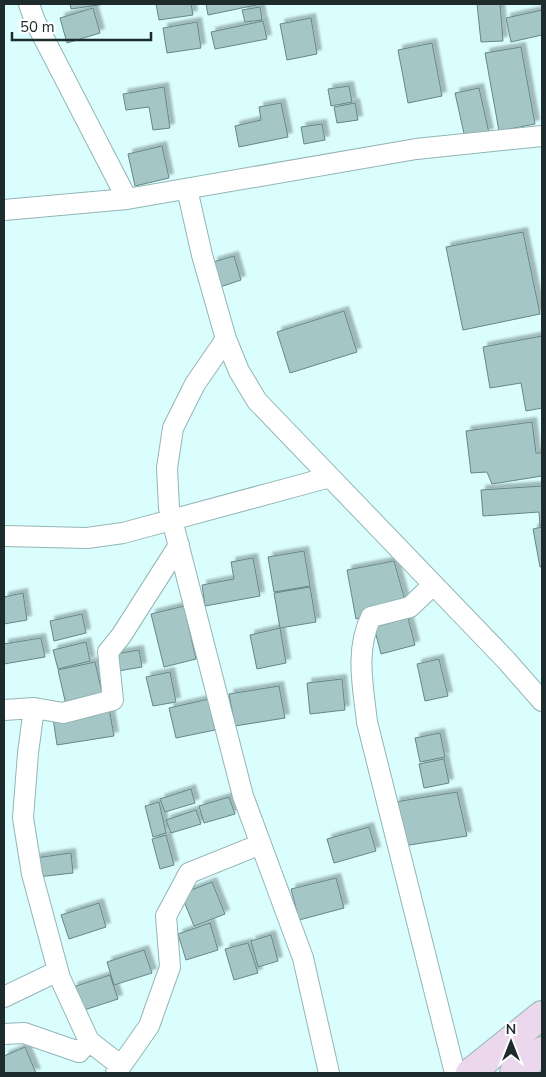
<svg xmlns="http://www.w3.org/2000/svg" width="546" height="1077" font-family="'Nunito Sans',sans-serif">
<defs>
<filter id="shadow"><feDropShadow dx="4.5" dy="-4.5" stdDeviation="1" flood-color="#0004"/></filter>
</defs>
<rect width="100%" height="100%" fill="#dafdfe"/>
<path fill="#a4c6c7" stroke="#678688" filter="url(#shadow)" d="M70 4H105L71 9Z
M156 4H191L193 15 159 20Z
M206 4H261L208 15Z
M477 4H500L503 41 481 42Z
M260 7 262 20 245 22 242 10Z
M93 8 100 33 67 43 60 18Z
M542 10V35L511 42 506 18Z
M311 18 317 54 287 60 280 24Z
M263 21 267 39 215 49 211 32Z
M197 22 201 48 167 53 163 28Z
M432 43 442 96 408 103 398 50Z
M521 47 535 124 499 131 485 53Z
M349 86 352 102 331 106 328 89Z
M164 87 170 128 153 130 149 107 126 110 123 94Z
M479 88 489 133 465 138 455 93Z
M281 103 288 137 239 147 235 126 261 120 259 107Z
M355 103 358 120 337 123 334 107Z
M322 124 325 140 304 144 301 127Z
M162 146 169 178 135 186 128 154Z
M523 232 540 314 463 330 446 247Z
M234 256 241 280 220 287 213 262Z
M344 311 357 352 290 373 277 332Z
M542 336V408L526 411 521 383 490 388 483 347Z
M532 422 536 453H542V476L492 484 487 472 471 473 466 431Z
M542 486V525L540 526 539 512 483 516 481 490Z
M542 527V567H540L533 529Z
M304 551 310 586 274 592 268 557Z
M253 558 260 596 205 606 202 585 234 579 231 562Z
M394 561 406 604 356 619 347 570Z
M310 587 316 622 280 628 274 593Z
M23 593 27 620 4 624V597Z
M184 606 196 659 164 667 151 614Z
M82 614 86 633 54 641 50 621Z
M408 618 415 645 381 654 374 627Z
M280 628 286 663 257 669 250 635Z
M41 638 45 657 4 664V644Z
M86 642 90 661 58 669 53 650Z
M139 650 142 667 118 671 115 654Z
M439 659 448 696 425 701 417 664Z
M95 662 103 697 66 705 58 670Z
M170 672 176 702 153 706 146 677Z
M342 679 345 710 310 714 307 683Z
M279 686 285 718 235 726 229 694Z
M209 699 215 730 176 738 169 708Z
M109 708 114 736 57 745 53 718Z
M440 733 445 757 420 762 415 738Z
M444 759 449 783 424 788 419 764Z
M191 789 195 803 165 812 160 799Z
M457 792 467 836 403 846 395 802Z
M229 797 235 814 204 823 199 806Z
M159 802 166 833 153 837 145 806Z
M196 810 201 824 171 833 166 820Z
M369 827 376 851 334 863 327 839Z
M166 835 174 865 160 869 152 839Z
M71 853 73 873 37 877 35 858Z
M336 878 344 908 299 920 291 889Z
M212 882 225 914 194 926 181 894Z
M99 903 106 927 69 939 61 915Z
M210 923 218 950 186 960 178 934Z
M271 935 278 961 258 967 251 941Z
M248 943 258 973 234 980 225 949Z
M144 950 152 973 114 985 107 962Z
M110 975 118 999 81 1011 73 987Z
M25 1047 36 1073H4V1056Z"/>
<g fill="none" stroke-linecap="round" stroke-linejoin="round">
<g stroke="#94b5b6" stroke-width="22">
<path id="minor" d="M29 4 35 21 127 199
M187 189 202 255 226 339 239 371 257 401 506 660 542 701
M4 210 127 199 416 149 542 136
M226 339 195 384 173 428 167 468 169 508 243 796 303 958 329 1073
M4 536 87 538 123 533 330 477
M433 585 410 607 371 617C355 651 363 686 367 722L455 1073
M34 708 28 753 23 818 32 874 60 978 89 1041 121 1066
M4 710 34 708 63 713 113 700 108 652 121 636 179 545
M4 997 58 971
M4 1034 24 1033 79 1052 89 1041
M116 1073 149 1026 170 967 166 916 189 873 261 844"/>
</g>
<g stroke="#94b5b6" stroke-width="30">
<path id="secondary" d="M470 1073 542 1015
M514 1073 542 1051"/>
</g>
<use href="#minor" stroke="#fff" stroke-width="20"/>
<use href="#secondary" stroke="#ecd8ec" stroke-width="28"/>
</g>
<rect width="546" height="1077" fill="none" stroke="#1e2b2c" stroke-width="10"/>
<g transform="translate(511 1042)" stroke="#ffffff" stroke-width="4" paint-order="stroke">
<path d="M0-4L9 19L0 12L-9 19Z" fill="#1e2b2c"/>
<text y="-8" font-size="14" font-weight="bold" text-anchor="middle" fill="#1e2b2c">N</text>
</g>
<path d="M12 32v8h139v-8" fill="none" stroke="#1e2b2c" stroke-width="2.5"/>
<text x="20" y="32" font-size="15" fill="#1e2b2c" stroke="#ffffff" stroke-width="4" paint-order="stroke">50 m</text>
</svg>
